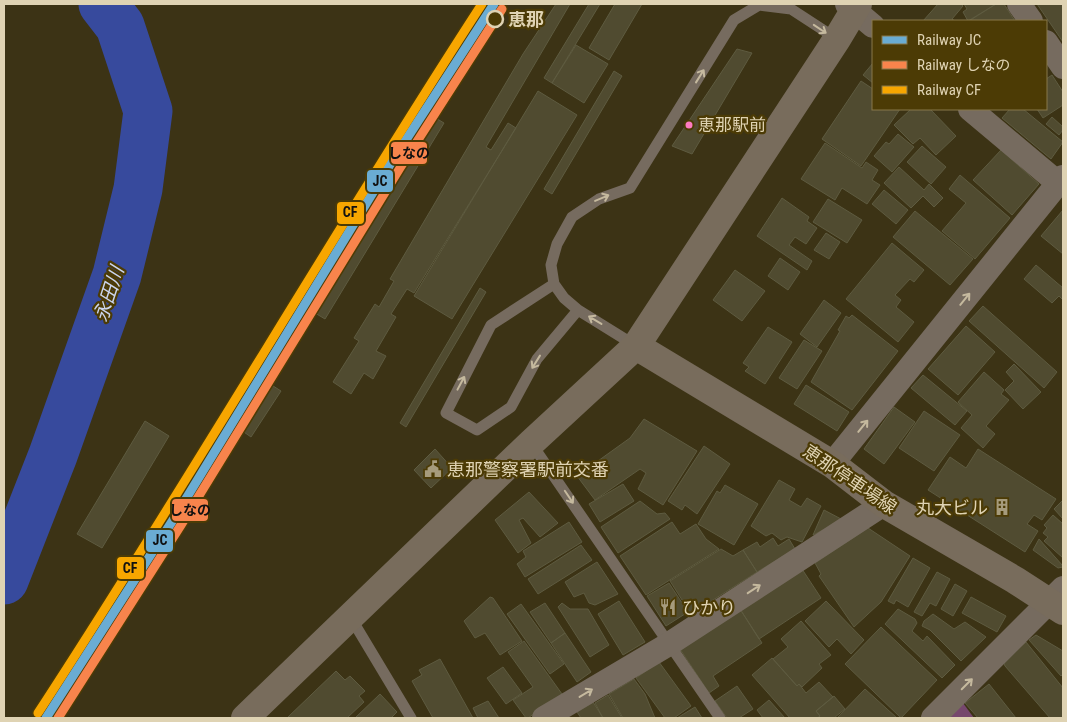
<svg xmlns="http://www.w3.org/2000/svg" width="1067" height="722" font-family="'Roboto Condensed','Noto Sans JP',sans-serif">
<rect width="100%" height="100%" fill="#3c3315"/>
<path fill="#76476d" d="M963 703 974 718H948Z"/>
<g fill="none" stroke-linecap="round" stroke-linejoin="round">
<path stroke="#374a9d" stroke-width="49" d="M4 580 53 455 117 275 138 189 148 111 120 26 103 4"/>
</g>
<path fill="#504b30" stroke="#5e5b40" d="M556 4H570L486 147 491 150 508 123 516 128 414 293 407 289 391 314 396 317 376 351 386 356 373 379 364 373 351 394 333 382 359 341 354 338 375 304 379 307 394 281 390 279 523 54Z
M589 4H600L552 83 544 78Z
M615 4H642L609 60 589 48Z
M938 4H961L963 6 952 19 955 21H923Z
M964 4H996L968 21 963 12 967 9Z
M996 4H1004L1015 21H969Z
M1037 4H1063V42Z
M576 45 608 64 584 103 552 83Z
M737 49 752 53 692 154 672 146Z
M873 63V83L863 75Z
M614 71 622 76 552 194 544 189Z
M1052 75 1063 92V105L1043 118 1037 109H1046V79Z
M861 81 873 89V109H900L861 166 822 139Z
M538 91 577 115 452 319 414 296Z
M911 109H930L956 136 936 155 920 138 913 144 894 125Z
M1010 109H1023L1063 142 1051 159 1002 118Z
M434 117 444 123 325 319 315 313Z
M1052 117 1063 127V130L1059 135 1046 124Z
M898 134 914 147 892 172 874 156 886 142 889 144Z
M825 143 862 168 866 162 878 170 872 180 880 185 867 204 842 188 835 200 801 179Z
M922 146 946 167 931 184 907 162Z
M1001 150 1039 184 1012 215 973 180Z
M899 167 924 190 929 184 943 198 934 207 923 196 911 208 884 183Z
M960 175 1010 218 975 259 942 231 966 203 949 189Z
M884 190 908 210 896 224 872 204Z
M782 198 809 217 807 221 817 228 806 244 795 237 789 245 812 261 807 270 757 236Z
M828 199 862 220 847 243 813 222Z
M1063 210V254L1041 236Z
M915 211 973 259 950 285 893 237Z
M826 233 840 242 829 259 814 250Z
M892 243 924 270 914 282 910 279 895 295 901 300 896 307 914 322 898 342 846 299Z
M780 258 800 272 788 290 768 276Z
M1036 265 1063 288V300L1059 296 1052 303 1024 279Z
M735 270 765 291 742 321 713 300Z
M480 288 486 292 406 427 400 423Z
M824 300 841 313 817 347 800 334Z
M983 306 1057 372 1044 388 969 321Z
M852 315 898 351 852 410 811 382 840 331 838 330 846 316 849 318Z
M966 326 995 352 958 395 928 369Z
M768 327 792 342 765 384 745 371 749 367 743 363Z
M804 340 822 351 797 389 779 378Z
M1014 364 1041 392 1023 409 1005 390 1014 381 1006 372Z
M984 372 1004 390 1001 394 1009 400 986 426 995 434 983 448 961 428 972 415 958 402Z
M923 375 967 411 955 425 911 388Z
M270 384 281 391 251 437 241 430Z
M806 385 849 412 837 431 794 404Z
M894 407 915 422 884 464 864 449Z
M924 411 960 435 934 471 899 448Z
M644 419 697 451 663 505 638 489 646 473 640 469 595 500 577 476 630 438Z
M145 421 169 436 102 548 77 534Z
M704 446 730 464 697 514 685 505 682 510 668 501Z
M435 449 452 468 431 488 414 470Z
M978 449 1056 499 1042 520 1034 515 1027 524 1038 531 1025 552 928 490 950 457 966 468Z
M779 480 795 489 789 500 801 507 807 498 821 506 802 542 787 537 781 540 772 533 766 536 751 526Z
M623 484 634 501 600 522 589 504Z
M725 485 758 504 734 545 698 524 717 491 720 493Z
M529 492 558 523 540 537 523 518 519 520 531 543 518 553 495 520Z
M1063 500V519L1054 509Z
M640 501 657 514 665 513 670 519 618 553 601 527Z
M824 510 843 520 813 535Z
M1053 515 1063 524V558L1044 541 1048 537 1043 533 1047 528 1044 525Z
M569 522 582 542 525 577 517 564 526 557 523 551Z
M672 522 680 534 696 524 706 539 719 549 646 595 620 556Z
M868 528 910 556 881 602 854 627 819 576 821 574 815 563Z
M773 538 778 546 789 539 795 549 757 572 743 550 757 542 760 547Z
M1039 539 1063 566V567L1058 568 1033 550Z
M581 545 592 560 538 594 528 579Z
M721 549 733 556 743 550 757 572 691 614 670 581Z
M913 558 930 568 908 607 896 600 894 604 888 601Z
M597 562 618 594 595 605 589 603 584 593 574 597 565 582Z
M802 569 821 598 759 639 740 609Z
M937 572 950 579 936 606 930 603 922 616 914 612Z
M669 583 688 612 666 626 647 596Z
M955 584 967 591 953 616 941 609Z
M490 597 493 598 522 641 500 655 485 633 475 638 464 621Z
M971 597 1006 616 997 632 962 613Z
M619 601 645 642 623 655 598 614Z
M826 601 864 640 851 654 837 639 829 647 805 621Z
M545 603 565 633 551 643 530 612Z
M562 603 570 609H588L609 645 590 657 558 607Z
M521 604 564 664 550 674 507 614Z
M740 609 762 643 713 676 719 686 709 693 680 649Z
M898 609 915 619 917 623 912 631 923 641 927 636 955 665 942 678 885 624Z
M933 614 954 629 965 622 986 637 961 661 930 630 922 626 924 621Z
M801 621 831 655 819 664 822 668 802 687 799 684 797 686 773 659 788 647 781 639Z
M881 627 937 680 901 718 845 664Z
M565 633 591 672 577 682 551 643Z
M1036 635 1063 651V674L1061 676 1029 640Z
M524 641 562 694 528 718H526L513 700 533 687 508 652Z
M1026 642 1063 688V718H1050L1005 666 1003 661Z
M772 658 797 686 799 684 806 693 819 682 833 697 816 711 820 716 817 718H790L752 675Z
M440 659 473 718H433L412 681 422 675 419 670Z
M659 662 691 706 674 718H665L636 678Z
M503 667 522 693 506 704 487 678Z
M336 671 345 680 350 676 365 691 359 696 364 702 347 718H287Z
M634 679 645 694 655 718H623L609 694Z
M989 684 1016 718H978L965 703Z
M737 686 753 709 739 718H727L715 701Z
M865 689 897 718H837Z
M380 694 397 712 391 718H355Z
M608 695 622 718H603L595 703Z
M834 696 845 709 834 718H818L820 716 816 711Z
M769 700 785 718H763L757 710Z
M488 701 499 718H478L473 708Z
M593 702 603 718H581L577 712Z
M695 707 702 718H677Z"/>
<g fill="none" stroke-linecap="round" stroke-linejoin="round">
<path stroke="#766b5f" stroke-width="11" d="M554 284 491 325 446 413 477 430 511 407 537 359 578 310
M636 346 578 310 564 298 554 284 551 265 557 244 572 217 599 199 630 188 734 20 759 5 791 9 837 39
M531 443 720 718
M351 618 411 718"/>
<path stroke="#766b5f" stroke-width="24" d="M847 4 873 26
M1019 4 1031 21
M1046 42 1063 67
M970 109 1058 183
M832 464 1063 177
M544 718 669 644 884 504
M933 718 1063 588"/>
<path stroke="#786c5c" stroke-width="28" d="M636 346 832 464 884 504 1015 580 1063 611
M245 718 531 443 636 346 837 39 858 4"/>
<g stroke="#4c3b05" stroke-width="12">
<path id="rail-1" d="M46 718 173 520 391 163 494 4"/>
</g>
<g stroke="#4c3b05" stroke-width="12">
<path id="rail-2" d="M58 718 181 525 400 168 502 9"/>
</g>
<g stroke="#4c3b05" stroke-width="12">
<path id="rail-3" d="M38 713C191 479 330 238 482 4"/>
</g>
<use href="#rail-1" stroke="#6aacd3" stroke-width="9"/>
<use href="#rail-2" stroke="#f8844c" stroke-width="9"/>
<use href="#rail-3" stroke="#f7a600" stroke-width="9"/>
</g>
<defs><path id="oneway-shaft" d="M-6 0H5M1.5-3L5.5 0L1.5 3" fill="none" stroke-width="1.6" stroke-linecap="round" stroke-linejoin="round" transform="scale(1.25)"/></defs>
<g stroke="#c5b99e">
<use href="#oneway-shaft" transform="translate(820 29) rotate(34)"/>
<use href="#oneway-shaft" transform="translate(700 76) rotate(-58)"/>
<use href="#oneway-shaft" transform="translate(602 198) rotate(-23)"/>
<use href="#oneway-shaft" transform="translate(965 299) rotate(-51)"/>
<use href="#oneway-shaft" transform="translate(595 320) rotate(-149)"/>
<use href="#oneway-shaft" transform="translate(536 362) rotate(122)"/>
<use href="#oneway-shaft" transform="translate(461 383) rotate(-62)"/>
<use href="#oneway-shaft" transform="translate(863 426) rotate(-51)"/>
<use href="#oneway-shaft" transform="translate(569 497) rotate(56)"/>
<use href="#oneway-shaft" transform="translate(754 589) rotate(-33)"/>
<use href="#oneway-shaft" transform="translate(967 684) rotate(-45)"/>
<use href="#oneway-shaft" transform="translate(586 693) rotate(-31)"/>
</g>
<defs>
<g id="civic-bare" transform="scale(1.35)"><path d="M-.6-6.5H3V-4.5H.6V-3L4-1V1h2V6H-6V1h2V-1L-.6-3ZM-1.2 2.5V6h2.4V2.5Z" fill="#a69b7c" stroke="#4c3b05" stroke-width="2.5" paint-order="stroke"/></g>
<g id="building-bare" transform="scale(1.35)"><path d="M-4-6H4V6H1V3H-1V6H-4ZM-2.5-4.3h1.7v1.8h-1.7ZM.8-4.3h1.7v1.8H.8ZM-2.5-1h1.7V.8h-1.7ZM.8-1h1.7V.8H.8Z" fill="#a69b7c" stroke="#4c3b05" stroke-width="2.5" paint-order="stroke"/></g>
<g id="restaurant-bare" transform="scale(1.35)"><path d="M-5-6h1v4h1v-4h1v4h1v-4h1v5L-1.5 .5V6h-2V.5L-5-1ZM5-6V6H3V1.5H1.5Q1.5-4 5-6Z" fill="#a69b7c" stroke="#4c3b05" stroke-width="2.5" paint-order="stroke"/></g>
</defs>
<g fill-rule="evenodd">
<use href="#civic-bare" x="433" y="469"/>
<use href="#building-bare" x="1002" y="507"/>
<use href="#restaurant-bare" x="668" y="607"/>
</g>
<circle fill="#4c3b05" stroke="#dfd3b3" stroke-width="2.5" cx="495" cy="19" r="8"/>
<circle fill="#fe7ac1" stroke="#4c3b05" stroke-width="2" cx="689" cy="125" r="4.5"/>
<g text-anchor="middle" dominant-baseline="central" stroke-width="4.5" stroke-linejoin="round" paint-order="stroke">
<g font-size="17" fill="#dfd3b3" stroke="#4c3b05" text-anchor="start">
<text x="698" y="125">恵那駅前</text>
</g>
<g font-size="18" font-weight="bold" fill="#dfd3b3" stroke="#4c3b05" text-anchor="start">
<text x="508" y="19">恵那</text>
</g>
<g font-size="18" fill="#dfd3b3" stroke="#4c3b05" text-anchor="start">
<text x="447" y="469">恵那警察署駅前交番</text>
<text x="988" y="507" text-anchor="end">丸大ビル</text>
<text x="682" y="607">ひかり</text>
</g>
<g font-size="18" fill="#dfd3b3" stroke="#4c3b05">
<text transform="translate(850 479) rotate(34)">恵那停車場線</text>
</g>
<g font-size="19" font-style="italic" fill="#cbd5ee" stroke="#4c3b05">
<text transform="translate(109 294) rotate(-72)">永田川</text>
</g>
</g>
<g stroke="#4c3b05" stroke-width="2">
<rect x="390" y="141" width="38" height="24" rx="5" fill="#f8844c"/>
<rect x="366" y="169" width="28" height="24" rx="5" fill="#6aacd3"/>
<rect x="336" y="201" width="29" height="24" rx="5" fill="#f7a600"/>
<rect x="171" y="498" width="38" height="24" rx="5" fill="#f8844c"/>
<rect x="145" y="529" width="29" height="24" rx="5" fill="#6aacd3"/>
<rect x="116" y="556" width="29" height="24" rx="5" fill="#f7a600"/>
</g>
<g font-size="14" text-anchor="middle" font-weight="bold" fill="#111">
<text x="409" y="158">しなの</text>
<text x="380" y="186">JC</text>
<text x="350" y="217">CF</text>
<text x="190" y="515">しなの</text>
<text x="160" y="545">JC</text>
<text x="130" y="573">CF</text>
</g>
<rect width="1067" height="722" fill="none" stroke="#dfd3b3" stroke-width="10"/>
<rect x="872" y="20" width="175" height="90" fill="#4c3b05" stroke="#87784b"/>
<rect x="882" y="36" width="25" height="8" fill="#6aacd3" stroke="#87784b"/>
<text x="917" y="45" font-size="15" fill="#dfd3b3">Railway JC</text>
<rect x="882" y="61" width="25" height="8" fill="#f8844c" stroke="#87784b"/>
<text x="917" y="70" font-size="15" fill="#dfd3b3">Railway しなの</text>
<rect x="882" y="86" width="25" height="8" fill="#f7a600" stroke="#87784b"/>
<text x="917" y="95" font-size="15" fill="#dfd3b3">Railway CF</text>
</svg>
